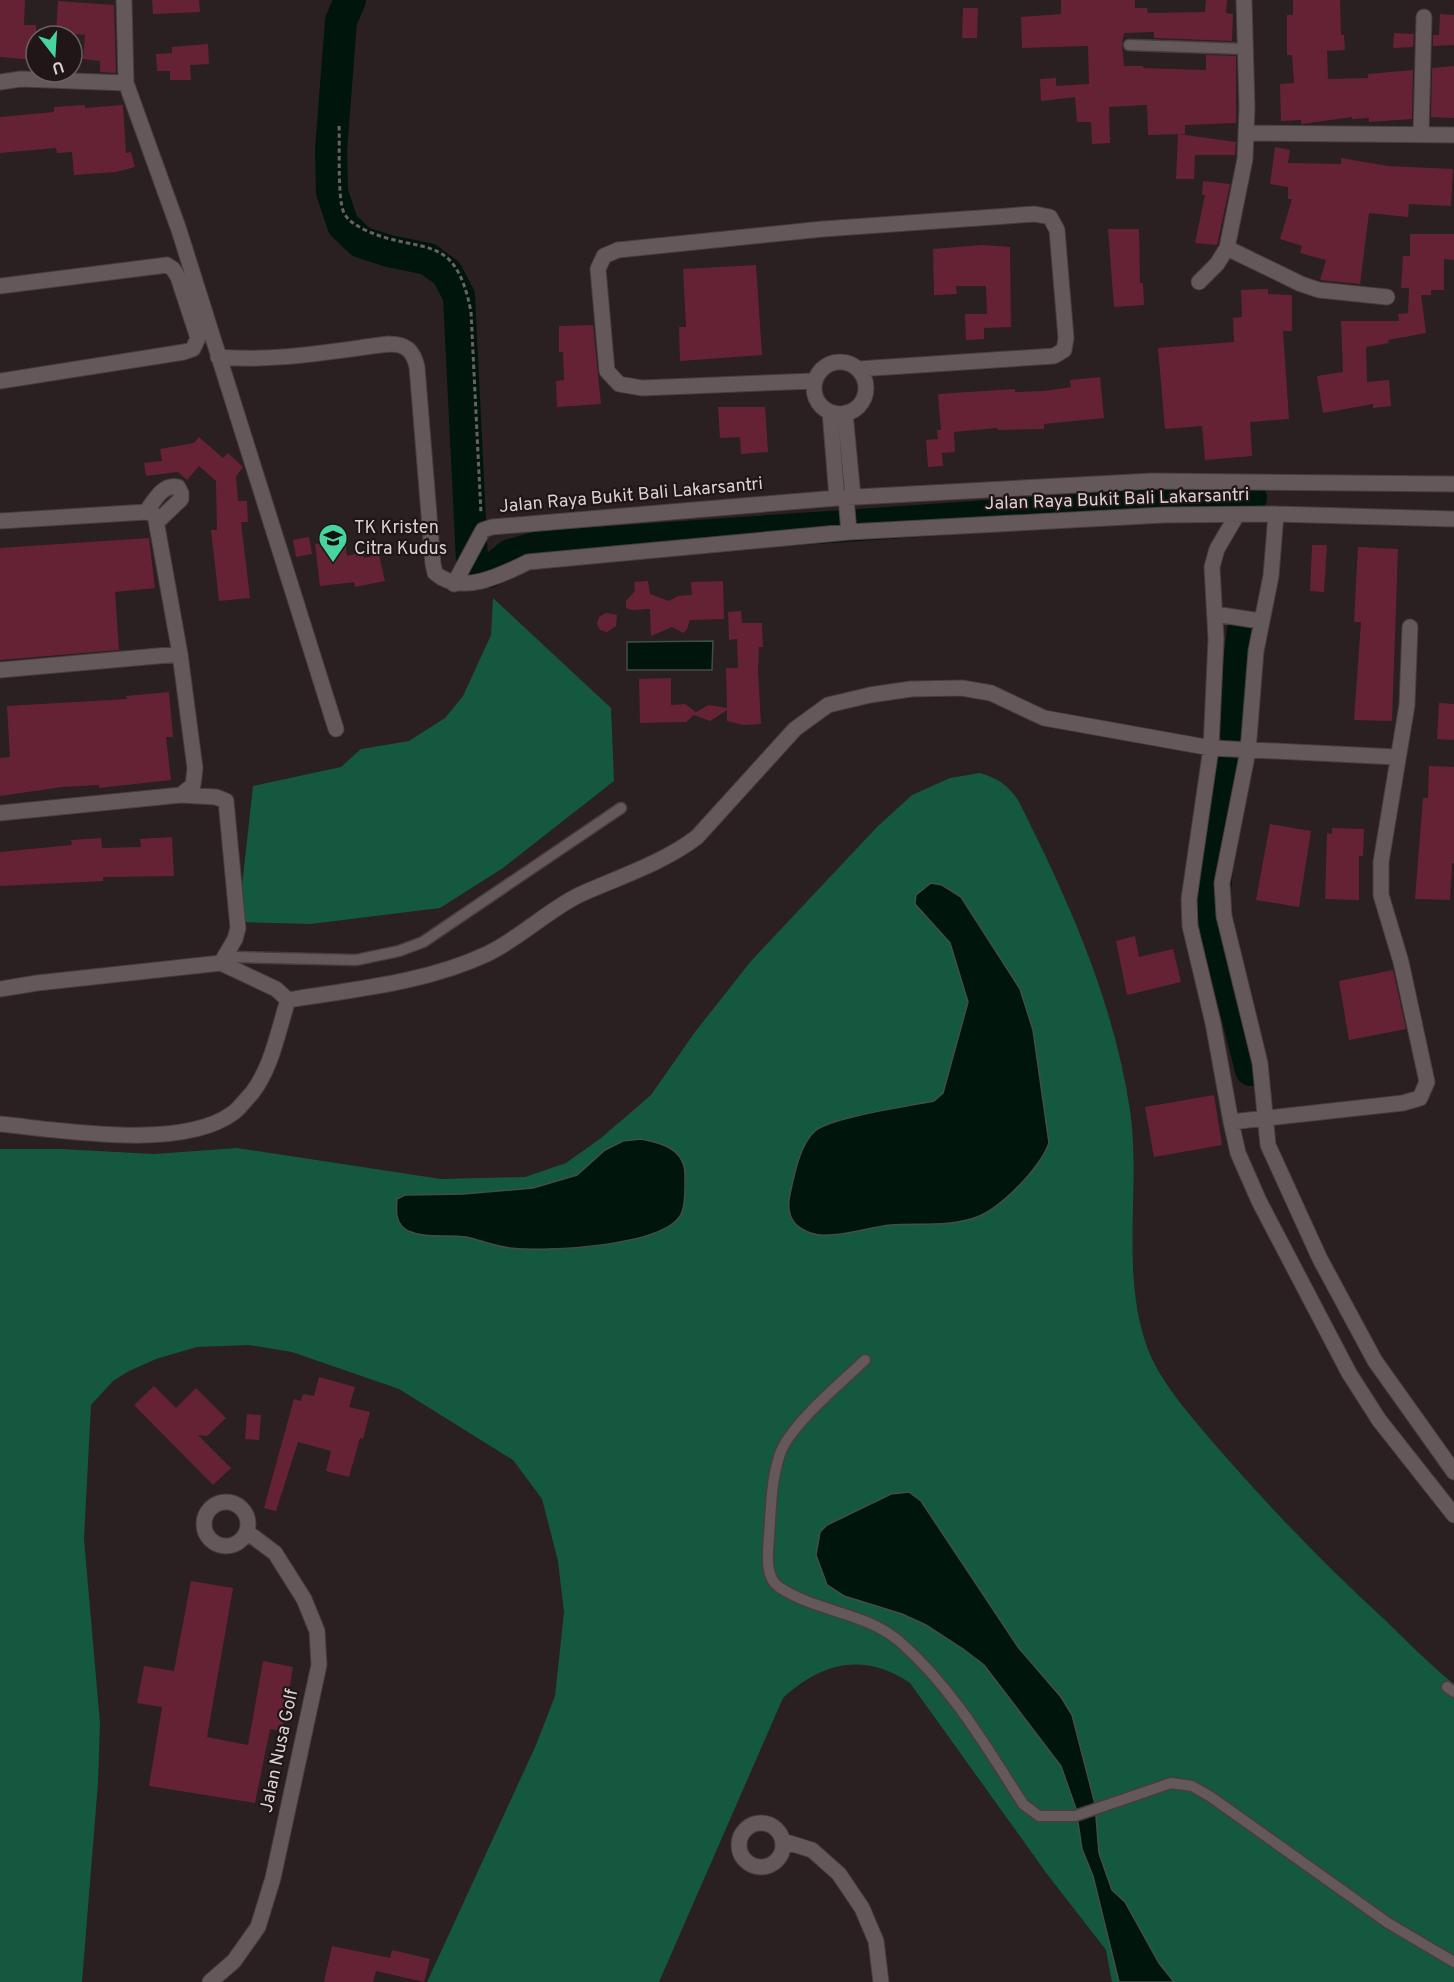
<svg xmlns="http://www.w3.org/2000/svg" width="1454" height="1982" font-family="Overpass,sans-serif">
<rect width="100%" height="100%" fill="#2a1f21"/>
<path fill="#14583f" d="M493 598 611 708 614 781 503 868 440 908 311 924 238 922 253 786 341 767 361 749 409 741 445 718 463 696 491 635Z
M980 773C997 778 1008 785 1018 800 1068 899 1113 999 1130 1110 1141 1186 1121 1266 1145 1341 1157 1380 1191 1416 1217 1447 1270 1508 1326 1566 1386 1621 1408 1642 1430 1665 1454 1684V1982H1112L1106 1950 1047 1874 910 1683C864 1652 822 1662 783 1698L659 1982H427L536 1745 555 1696 564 1612 558 1561 542 1499 513 1460 399 1389 292 1352 249 1345 197 1347 156 1359 129 1371 113 1381 91 1405 84 1539 100 1723 98 1783 82 1982H0V1149H61L154 1154 237 1148 441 1179 525 1177 566 1163 601 1138 651 1095 695 1032 751 961 877 827 912 795 950 778Z"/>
<path fill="#00150b" stroke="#414e47" stroke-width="1.5" d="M713 641 712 670H627V642Z
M931 883 942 885 961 897 1020 989 1033 1030 1049 1143C1040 1168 1001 1208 977 1217 951 1227 918 1223 891 1225 870 1227 849 1235 828 1235 818 1236 810 1234 802 1229 788 1221 787 1208 790 1194 794 1175 800 1144 815 1131 831 1117 910 1106 934 1101L943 1093 968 1002 950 943 915 904 916 895Z
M641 1139C662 1143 685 1149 685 1175 685 1186 686 1201 682 1212 669 1247 543 1252 510 1248 493 1246 481 1240 466 1237 447 1234 426 1239 408 1231 395 1224 396 1211 397 1199L405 1195 463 1194 533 1188 577 1175 605 1150 623 1141Z
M909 1492 921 1501 1018 1647 1061 1697 1072 1715 1095 1804 1099 1853 1112 1890 1125 1902 1159 1963 1174 1982H1119L1093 1876 1082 1849 1076 1809 1061 1766 984 1665 963 1649 926 1625 902 1614 844 1596 827 1585 816 1555 820 1532 827 1525 891 1494Z"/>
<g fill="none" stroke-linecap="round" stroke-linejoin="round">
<path stroke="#00150b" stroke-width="32" d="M350 0 341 21 331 150 332 192 343 225 361 242 389 251 428 259 447 273 459 296 472 561
M489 572 510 555 539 547 1251 498
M1232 727 1243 629
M1226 770 1213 911 1217 937 1251 1070"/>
</g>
<path fill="#662235" d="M0 0H25L24 25H36V60L0 57Z
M152 0H199L200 12 153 14Z
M1061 0H1135V8H1147L1148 13 1205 12 1206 0H1227L1226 13 1233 14 1232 41 1154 38V32L1124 33 1122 45 1124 66H1143V68L1206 70V55L1236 56V123L1185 125V134L1148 135 1147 105 1109 107 1110 143 1092 144 1091 122H1077L1075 97 1041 101 1040 79 1056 78V86L1089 84 1088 46 1022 48 1021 17 1061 14Z
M1293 0H1340L1341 35H1344L1345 50 1327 51 1328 79 1368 78V74L1413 70 1412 119 1369 122V118L1352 119V117L1301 124V120L1281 121 1280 84 1294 83 1292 55H1287V15H1293Z
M58 1 114 5 116 73 100 72V61L83 59 85 35 56 32Z
M963 8H978L977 38H962Z
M1440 14 1454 15V45L1433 46V35H1439Z
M1394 33 1414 34 1413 47 1393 48Z
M208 44 209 64 190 65 191 80H170V71H157L156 54 172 53V47Z
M1454 66V118L1431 117 1432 68Z
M85 105V108L123 105 126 153 131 152 135 167 116 172 74 175 72 152 57 153 56 148 0 153V117L54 112V107Z
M1178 134 1236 142 1235 155H1195L1194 179H1176Z
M1275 147 1290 150 1288 163 1341 164V158L1388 166 1453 169 1451 206 1409 204 1408 217 1369 213 1360 284 1320 280 1326 260 1300 253 1302 246 1280 239 1292 199H1288V187L1270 184Z
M1203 181 1230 184 1217 245 1195 243 1205 195H1202Z
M1108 229H1139L1140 283H1143L1144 305 1114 307Z
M1410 234H1454V260L1444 259V290H1431V295H1421L1426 333 1388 340 1389 343 1366 347 1367 382 1389 380 1391 406 1373 408V404L1323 413 1317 376 1343 372 1341 321H1399L1398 314 1408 313 1409 288H1401L1403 256H1410Z
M982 245 1010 247 1011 327 984 328V339L966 340 965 314H987L986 286H956L957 294 934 295 933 249Z
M756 265 762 355 680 361 679 327H686L683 269Z
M1268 289V294L1292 295V331H1283L1289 419 1250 422 1252 456 1205 460 1202 426 1165 429 1158 348 1234 342 1233 318 1242 317 1241 290Z
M593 325 601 404 557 407 556 381 564 380 563 352H559V326Z
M1100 377 1104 418 1044 424V429L998 430 997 428 954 432 955 452 942 453 943 466 928 467 926 440 938 439 937 430H941L938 394 1015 389V392L1045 391 1071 387 1070 380Z
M718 407H765L768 452 741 454 740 437 720 438Z
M199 437 223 458 228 453 243 467 236 476 238 501H247L248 522H241L250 598 219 601 211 530H217L216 481 199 466 187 480 178 472 146 476 144 463 162 461 160 449 194 443Z
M309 537 312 554 296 557 293 540Z
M149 538 155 588 115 592 119 650 0 660V548Z
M345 540 347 556 362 552 364 558 379 555 385 581 355 587 354 582 320 586 315 544Z
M1312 545H1327L1324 592 1310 591Z
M1358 547 1398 549 1392 721 1354 720 1361 622H1354Z
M648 581 650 594 669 601 678 596 692 595 691 582 723 581 724 619 690 620 687 629 683 633 672 627 651 636 650 609 632 610 626 608V601L635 591 634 582Z
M741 611 742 623H762L763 647H759L758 671 761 724 743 725 727 721V710L710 721 694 715 686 722 640 723 639 679 671 678V705L685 704 696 712 709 705 727 708 726 668H738L737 639 729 640 728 612Z
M606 613 617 615 616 626 607 632 600 630 597 624 599 617Z
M169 692 173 737H166L171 780 99 788V785L62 787 0 796V758L10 757 7 706 127 699 126 696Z
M1439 703 1454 704V740L1437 739Z
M1429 766 1454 767V863H1452L1450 900 1415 899 1423 798H1428Z
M1270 824 1311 831 1299 907 1256 900Z
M1332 828 1364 829 1363 856H1359V900L1325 899 1327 833 1332 834Z
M172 837 174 876 103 877V881L0 886V852L72 845 71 840 101 838 102 848 141 847 140 839Z
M1135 936 1139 957 1173 949 1181 982 1127 995 1116 941Z
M1393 970 1406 1029 1349 1040 1339 981Z
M1214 1095 1222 1145 1154 1157 1145 1107Z
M319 1377 355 1387 349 1407 370 1412 363 1439 360 1438 349 1477 326 1471 331 1451 298 1442 276 1511 264 1508 294 1399 301 1401 303 1394 314 1396Z
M154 1386 176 1408 196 1388 226 1418 207 1436 198 1435 231 1468 213 1485 134 1405Z
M247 1414 261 1415 259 1440 245 1439Z
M191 1581 233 1588 207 1737 248 1745 263 1661 293 1667 282 1731 270 1729 255 1803 149 1786 162 1707 137 1703 144 1666 174 1671Z
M332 1946 390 1958 392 1950 430 1959 424 1982 376 1971 373 1982H324Z"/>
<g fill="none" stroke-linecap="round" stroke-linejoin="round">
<g stroke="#463d3e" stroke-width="13">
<path id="service" d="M1129 45 1246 49
M221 963 236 957 356 960 399 951 423 942 621 808
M865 1360C841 1383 790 1425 780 1454 771 1480 771 1509 769 1536 768 1551 764 1577 779 1587 816 1612 865 1612 899 1641 951 1686 986 1746 1023 1804L1039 1816H1075L1171 1783 1192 1786 1211 1797 1388 1923 1454 1962
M1447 1687 1454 1692"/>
</g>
<g stroke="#463d3e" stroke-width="17">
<path id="minor" d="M124 0 126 83 179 230 336 729
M0 82 21 79 126 83
M1246 133 1454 135
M1421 135 1424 17
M1227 248 1301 284 1319 290 1387 297
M1199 282 1217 264 1227 248 1245 159 1247 107 1244 0
M0 286 167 265 173 269 178 277 198 338 193 349 184 352 0 381
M218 357C276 362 332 351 389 344 406 344 413 350 417 367L433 564 435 573C461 596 502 575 528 562L849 532 1164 515 1276 514 1454 519
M814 388a26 26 0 1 1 52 0a26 26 0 1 1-52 0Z
M814 381 642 388 619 384 607 371 598 269 604 256 618 250 823 229 1035 214 1050 217 1057 230 1066 338 1064 350 1054 356 858 369
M830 412 837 498
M845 413 853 497
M846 498 849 532
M146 512C154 501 163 483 178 487L181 493V499L157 522
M1276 514 1271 576 1256 651 1248 751 1222 883 1224 916 1260 1063 1268 1145 1320 1259 1375 1361 1454 1472
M1237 515 1217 549 1212 567 1216 639 1211 748 1189 899 1190 926 1213 1023 1231 1122 1238 1153 1259 1201 1349 1373 1379 1420 1454 1515
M454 584 483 530 492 527 837 498 1152 481 1454 484
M1215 614 1260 621
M0 670 180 654
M181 795 216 797 226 801 238 928 235 939 221 963
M0 813 181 795 193 785 195 768 180 654 155 515 146 512 0 521
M0 989 37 983 221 963 276 989 288 1000C355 989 425 983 487 954 520 938 547 911 579 895 619 877 663 863 697 837L795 729 828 705 870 695 911 689 962 688 991 693 1044 718 1211 748 1397 757
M1231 1122 1403 1103 1420 1098 1427 1082 1401 962 1381 895V862L1407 705 1410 627
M0 1124C61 1130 182 1151 233 1113 240 1108 246 1099 252 1093 272 1067 278 1031 288 1000
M204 1524a22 22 0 1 1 44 0a22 22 0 1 1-44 0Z
M739 1845a22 22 0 1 1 44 0a22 22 0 1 1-44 0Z
M783 1841 812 1850 839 1874 862 1908 876 1941 881 1982
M210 1982 234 1961 258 1927 273 1878 319 1665 317 1631 304 1599 275 1553 247 1532"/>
</g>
<path stroke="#6b6163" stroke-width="3" stroke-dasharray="4.5 3" stroke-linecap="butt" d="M339 126C340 144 337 198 344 213 349 222 356 225 365 230 422 256 455 229 471 312L481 514"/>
<use href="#service" stroke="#65585a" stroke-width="10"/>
<use href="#minor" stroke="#65585a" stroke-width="15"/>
</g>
<defs>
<g id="school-pin" transform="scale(1.5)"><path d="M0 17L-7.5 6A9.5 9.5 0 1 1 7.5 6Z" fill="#47d49e" stroke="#201517"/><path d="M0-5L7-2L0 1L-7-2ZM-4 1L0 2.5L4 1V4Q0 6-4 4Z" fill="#111"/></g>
</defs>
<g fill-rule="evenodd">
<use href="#school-pin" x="333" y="538"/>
</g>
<g text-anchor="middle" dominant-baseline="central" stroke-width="4.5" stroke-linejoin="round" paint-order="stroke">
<g font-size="18" fill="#dad2d3" stroke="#201517">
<text transform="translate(631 496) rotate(-5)">Jalan Raya Bukit Bali Lakarsantri</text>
<text transform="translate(1117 500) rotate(-2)">Jalan Raya Bukit Bali Lakarsantri</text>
<text transform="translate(280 1751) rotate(-78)">Jalan Nusa Golf</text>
</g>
<g font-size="18" fill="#dad2d3" stroke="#201517" text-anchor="start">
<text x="354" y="528">TK Kristen<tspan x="354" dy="21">Citra Kudus</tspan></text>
</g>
</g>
<g transform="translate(54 54) rotate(163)"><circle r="28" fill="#201517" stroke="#6a6162" stroke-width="1.5"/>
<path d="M0-4.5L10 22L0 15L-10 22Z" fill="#47d49e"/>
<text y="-9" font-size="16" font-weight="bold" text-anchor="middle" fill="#dad2d3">U</text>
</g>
</svg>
